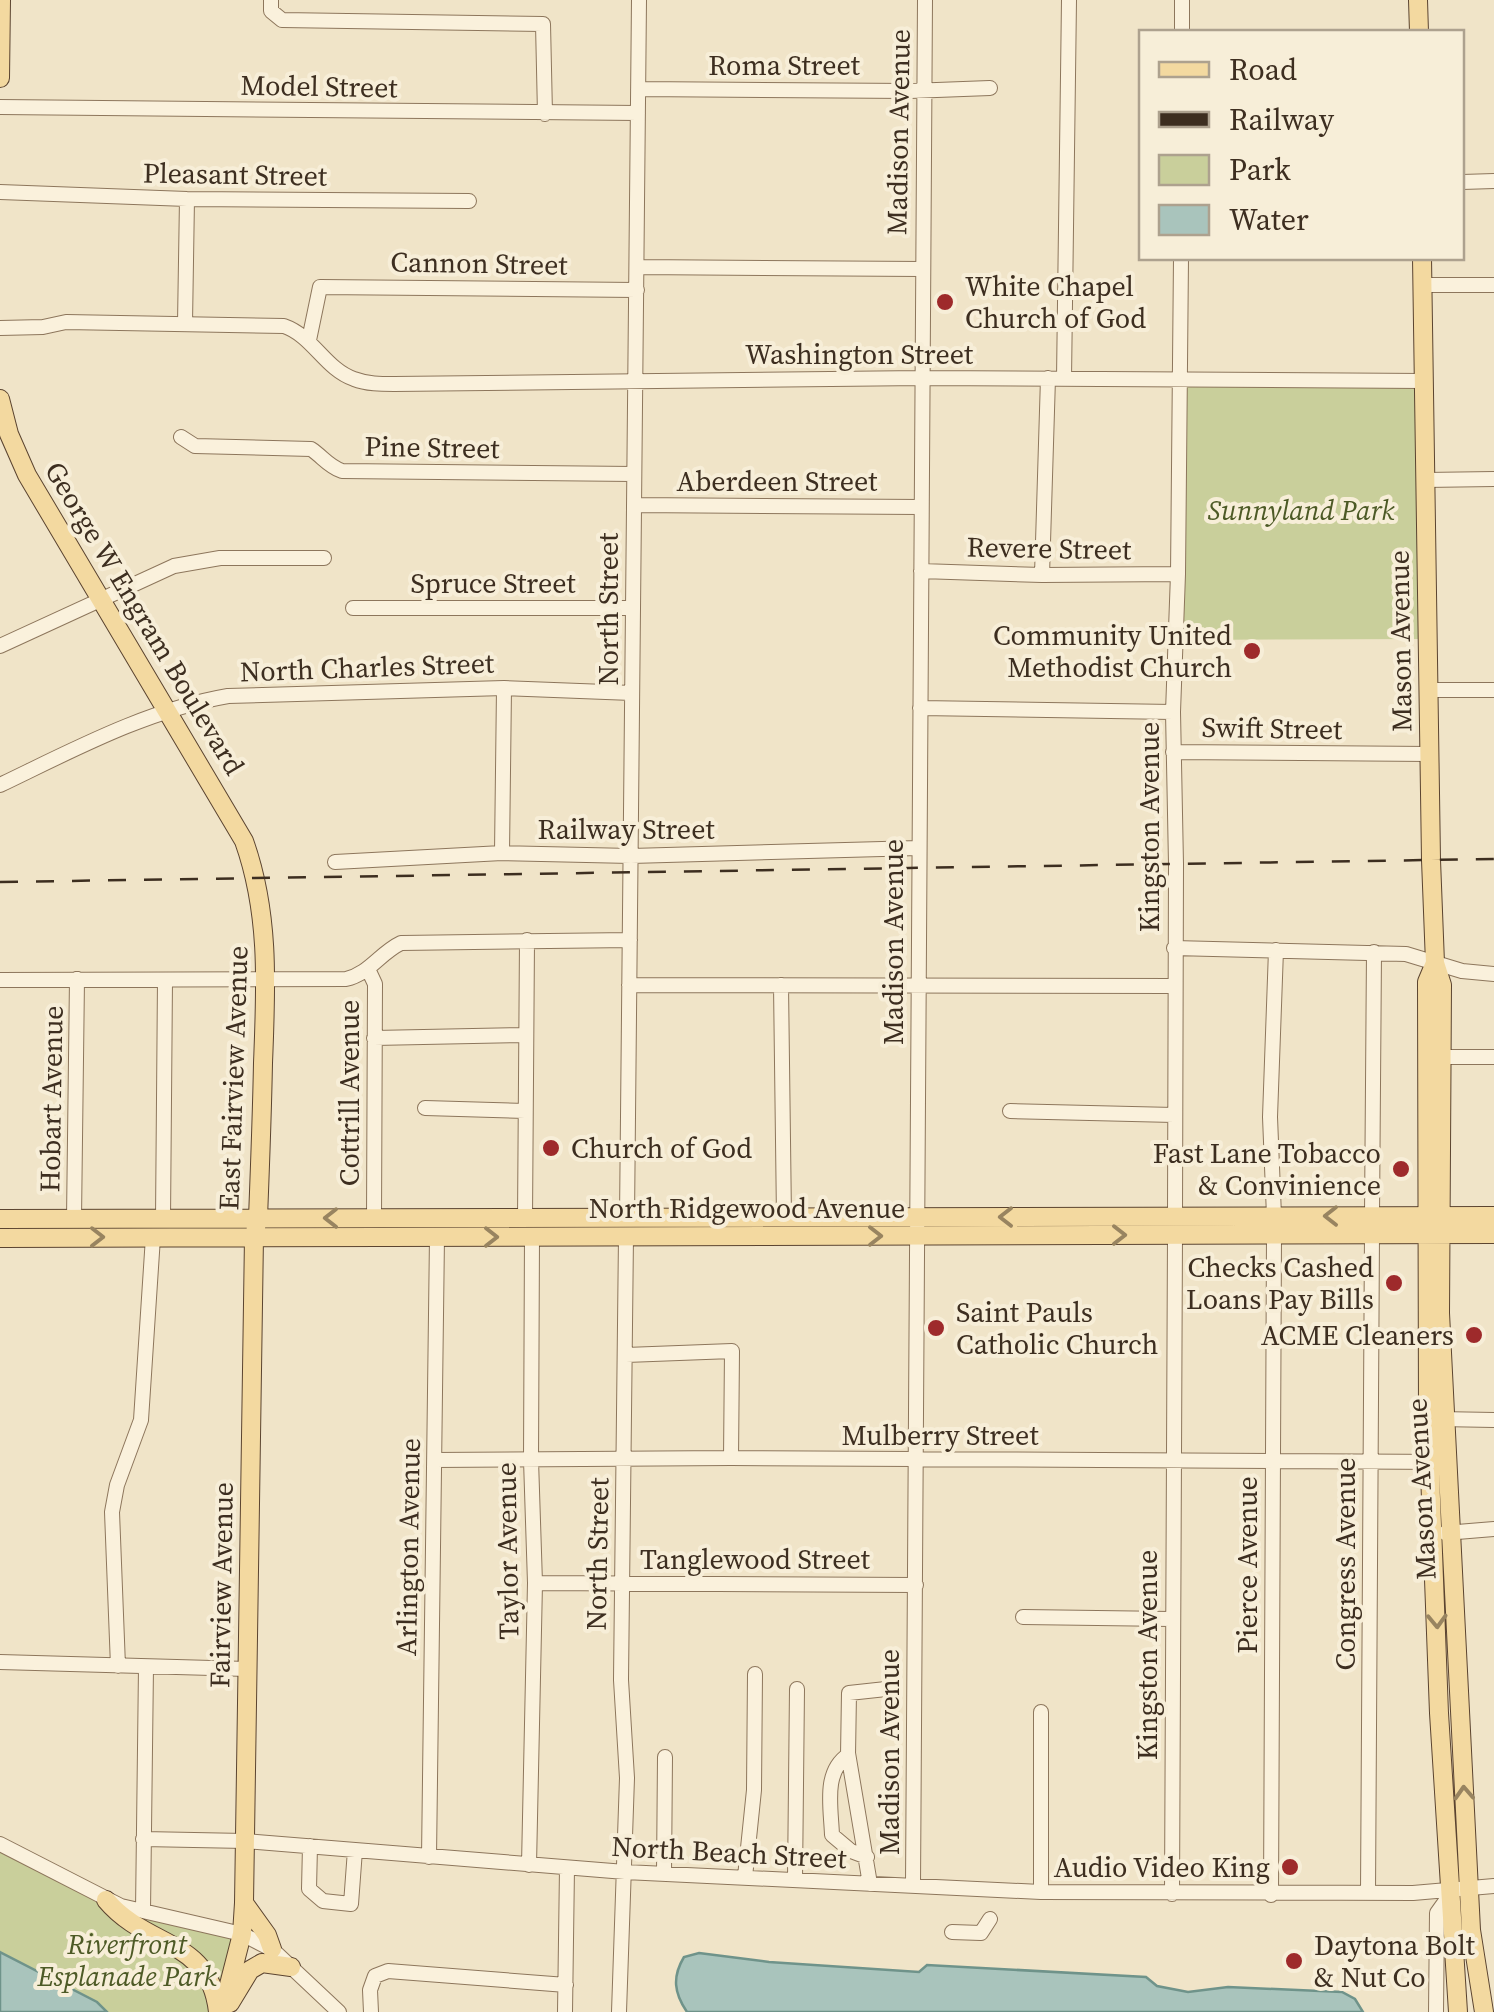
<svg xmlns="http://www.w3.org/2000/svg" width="1494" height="2012" font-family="'Source Serif 4',serif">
<rect width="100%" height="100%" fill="#f0e4c8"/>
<path fill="#c9cf9b" d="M1180 380 1424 381 1428 639 1175 640Z
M0 1844 93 1894 242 1934 222 2012H107L97 2002 0 1952Z"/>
<path fill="#a9c4bc" stroke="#6f938a" stroke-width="2.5" d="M0 1952 97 2002 107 2012H0Z
M699 1953 769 1962 919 1972 927 1965 1146 1977 1157 1986 1188 1992 1228 1987 1342 1992 1355 1999 1363 2012H687C674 1993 672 1977 684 1957Z"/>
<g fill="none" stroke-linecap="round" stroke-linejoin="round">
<g stroke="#8d765c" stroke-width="16">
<path id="minor" d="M271 0V11L282 20 543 24 545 114
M1182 0V32
M638 89 910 91 990 88
M0 107 638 113
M1462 182 1494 181
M0 192 187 199 469 201
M637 267 922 269
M1423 285H1494
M185 323 187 199
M0 328 43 327 66 322 284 326C313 336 325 369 354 379 367 384 381 384 394 384L922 378 1424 381
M309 340 320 287 637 290
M1064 379 1069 0
M181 437 195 446 311 449C323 457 328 466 342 471L634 474
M1425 480 1494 479
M634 505 921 507
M921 571 1042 575 1178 574
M1042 575 1048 378
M353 608H633
M0 646 174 566 220 558H324
M1429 690H1494
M920 708 1173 712
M1173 752 1430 754
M0 785C73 750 147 710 228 696L504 688 632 693
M502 853 504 688
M335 862 502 853 631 856 919 848
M1174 948 1406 954 1462 971 1494 974
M368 969 375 984 374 1218
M0 980 346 979C369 974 380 953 401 943L630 940
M629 985 1174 986
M781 985 784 1218
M374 1038 526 1035
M1442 1057H1494
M425 1108 525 1111
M1010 1111 1174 1115
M1274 1216 1270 1117 1276 950
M1372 1216 1374 952
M1175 1217 1176 864 1173 712 1178 574 1181 258
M627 1218 639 0
M74 1219 77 979
M163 1219 165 980
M525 1219 527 940
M626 1355 732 1351 731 1458
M1439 1419 1494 1420
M434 1460 731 1458 1447 1462
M1445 1533 1494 1529
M535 1583 916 1585
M1023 1617 1171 1619
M0 1662 247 1669
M118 1666 112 1512 117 1485 141 1420 153 1237
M848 1753 870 1884
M143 1839 245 1841 625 1872 1041 1892 1413 1893 1494 1886
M0 1844 121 1906 242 1934 273 1950 339 2012
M310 1846 309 1889 323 1901 351 1904 355 1850
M429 1857 437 1237
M867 1857 851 1851 832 1835C831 1807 823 1772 848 1755L849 1693 886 1689
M529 1865 535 1583 531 1460 532 1237
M664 1874 665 1757
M745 1877 754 1790 755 1674
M795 1880 797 1689
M913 1885 925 0
M1041 1892V1712
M1368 1893 1372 1234
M1172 1894 1175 1235
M1271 1895 1274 1235
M143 1911 146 1667
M952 1932 981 1933 990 1919
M371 2012 370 1990 375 1976 388 1971 566 1985
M565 2012 567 1868
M619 2012 627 1778 621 1680 626 1236
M1436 2012 1437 1913 1452 1892"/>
</g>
<g stroke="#5b4430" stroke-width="20">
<path id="major" d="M1418 0 1419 32
M0 78 1 0
M1422 258 1431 860 1435 963 1442 985 1440 1313 1471 1930 1484 2012
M0 399 9 434 27 475 244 841C270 914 266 987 263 1063 262 1115 260 1167 258 1218L254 1237 244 1903 242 1934 222 2012
M1435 963 1427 982 1428 1419 1439 1713 1458 2012
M0 1219 1494 1216
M0 1238 1494 1234
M106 1900C147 1949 210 1938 218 2012
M244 1903 267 1935 272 1949
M230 2003 250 1970 262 1963 291 1967"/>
</g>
<use href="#minor" stroke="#faf1dc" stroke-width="14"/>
<use href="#major" stroke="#f3d9a0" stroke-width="18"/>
<path stroke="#3d2e20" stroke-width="2.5" stroke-dasharray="18 18" stroke-linecap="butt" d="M0 882 1494 859"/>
</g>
<defs><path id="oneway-chevron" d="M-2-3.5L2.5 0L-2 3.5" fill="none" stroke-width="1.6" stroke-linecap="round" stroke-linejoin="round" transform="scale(2.5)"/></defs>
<g stroke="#988460">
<use href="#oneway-chevron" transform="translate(1331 1216) rotate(180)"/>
<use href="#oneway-chevron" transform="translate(1006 1217) rotate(180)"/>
<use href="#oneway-chevron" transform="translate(331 1218) rotate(180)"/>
<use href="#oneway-chevron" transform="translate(1119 1235)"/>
<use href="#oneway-chevron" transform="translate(875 1236)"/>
<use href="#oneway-chevron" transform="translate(97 1237)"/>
<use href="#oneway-chevron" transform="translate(491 1237)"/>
<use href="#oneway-chevron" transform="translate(1437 1621) rotate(88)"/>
<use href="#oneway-chevron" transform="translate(1464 1793) rotate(-93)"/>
</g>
<g fill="#9e2a2b" stroke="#f7eed8" stroke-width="4">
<circle cx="945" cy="302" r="10"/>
<circle cx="1252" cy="651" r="10"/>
<circle cx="551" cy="1148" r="10"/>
<circle cx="1401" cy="1169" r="10"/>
<circle cx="1394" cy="1283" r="10"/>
<circle cx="936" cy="1328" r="10"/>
<circle cx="1474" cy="1335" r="10"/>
<circle cx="1290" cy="1867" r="10"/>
<circle cx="1294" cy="1961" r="10"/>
</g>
<g text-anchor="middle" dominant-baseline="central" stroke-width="8" stroke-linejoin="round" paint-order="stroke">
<g font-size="28" fill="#3d2e20" stroke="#f7eed8">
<text x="784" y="65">Roma Street</text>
<text transform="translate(319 86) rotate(1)">Model Street</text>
<text transform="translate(898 132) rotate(-89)">Madison Avenue</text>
<text transform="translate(235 174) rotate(1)">Pleasant Street</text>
<text transform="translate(479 263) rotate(1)">Cannon Street</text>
<text x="859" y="354">Washington Street</text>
<text transform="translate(432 447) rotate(1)">Pine Street</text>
<text x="777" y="481">Aberdeen Street</text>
<text transform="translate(1049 548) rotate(1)">Revere Street</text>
<text x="493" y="583">Spruce Street</text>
<text transform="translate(608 609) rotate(-90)">North Street</text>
<text transform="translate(145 618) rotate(59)">George W Engram Boulevard</text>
<text transform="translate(1400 641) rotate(-91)">Mason Avenue</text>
<text transform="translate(367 667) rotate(-2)">North Charles Street</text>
<text transform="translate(1272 728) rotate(1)">Swift Street</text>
<text transform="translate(1149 827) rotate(-90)">Kingston Avenue</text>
<text x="626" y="829">Railway Street</text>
<text transform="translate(893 942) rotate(-90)">Madison Avenue</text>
<text transform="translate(233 1078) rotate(-88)">East Fairview Avenue</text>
<text transform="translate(349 1093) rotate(-90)">Cottrill Avenue</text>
<text transform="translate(51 1099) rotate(-89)">Hobart Avenue</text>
<text x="747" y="1208">North Ridgewood Avenue</text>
<text x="940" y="1435">Mulberry Street</text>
<text transform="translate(1421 1489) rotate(-93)">Mason Avenue</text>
<text transform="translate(408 1547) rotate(-89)">Arlington Avenue</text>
<text transform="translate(507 1551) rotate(-91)">Taylor Avenue</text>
<text transform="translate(597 1554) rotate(-89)">North Street</text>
<text x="755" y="1559">Tanglewood Street</text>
<text transform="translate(1345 1564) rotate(-90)">Congress Avenue</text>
<text transform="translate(1247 1565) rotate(-90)">Pierce Avenue</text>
<text transform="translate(221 1585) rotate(-89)">Fairview Avenue</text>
<text transform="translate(1147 1655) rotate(-90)">Kingston Avenue</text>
<text transform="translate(889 1752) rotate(-90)">Madison Avenue</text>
<text transform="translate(729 1852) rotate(3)">North Beach Street</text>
</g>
<g font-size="28" fill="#3d2e20" stroke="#f7eed8" text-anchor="end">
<text x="965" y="286" text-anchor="start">White Chapel<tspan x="965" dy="32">Church of God</tspan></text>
<text x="1232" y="635">Community United<tspan x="1232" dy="32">Methodist Church</tspan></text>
<text x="571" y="1148" text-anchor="start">Church of God</text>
<text x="1381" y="1153">Fast Lane Tobacco<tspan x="1381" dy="32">&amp; Convinience</tspan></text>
<text x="1374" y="1267">Checks Cashed<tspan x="1374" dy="32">Loans Pay Bills</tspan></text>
<text x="956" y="1312" text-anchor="start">Saint Pauls<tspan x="956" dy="32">Catholic Church</tspan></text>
<text x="1454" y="1335">ACME Cleaners</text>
<text x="1270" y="1867">Audio Video King</text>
<text x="1314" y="1945" text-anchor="start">Daytona Bolt<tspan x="1314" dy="32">&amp; Nut Co</tspan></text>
</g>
<g font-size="28" font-style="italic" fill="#4d5a26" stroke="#f7eed8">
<text x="1301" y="510">Sunnyland Park</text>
<text x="127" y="1944">Riverfront<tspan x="127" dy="32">Esplanade Park</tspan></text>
</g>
</g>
<rect x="1139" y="30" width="325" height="230" fill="#f7eed8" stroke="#ada18e" stroke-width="2.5"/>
<rect x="1159" y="62" width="50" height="15" fill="#f3d9a0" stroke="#ada18e" stroke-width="2.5"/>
<text x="1229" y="80" font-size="30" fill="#3d2e20">Road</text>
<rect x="1159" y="112" width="50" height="15" fill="#3d2e20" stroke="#ada18e" stroke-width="2.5"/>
<text x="1229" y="130" font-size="30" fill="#3d2e20">Railway</text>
<rect x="1159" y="155" width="50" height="30" fill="#c9cf9b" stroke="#ada18e" stroke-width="2.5"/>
<text x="1229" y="180" font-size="30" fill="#3d2e20">Park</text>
<rect x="1159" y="205" width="50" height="30" fill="#a9c4bc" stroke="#ada18e" stroke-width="2.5"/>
<text x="1229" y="230" font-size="30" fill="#3d2e20">Water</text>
</svg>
